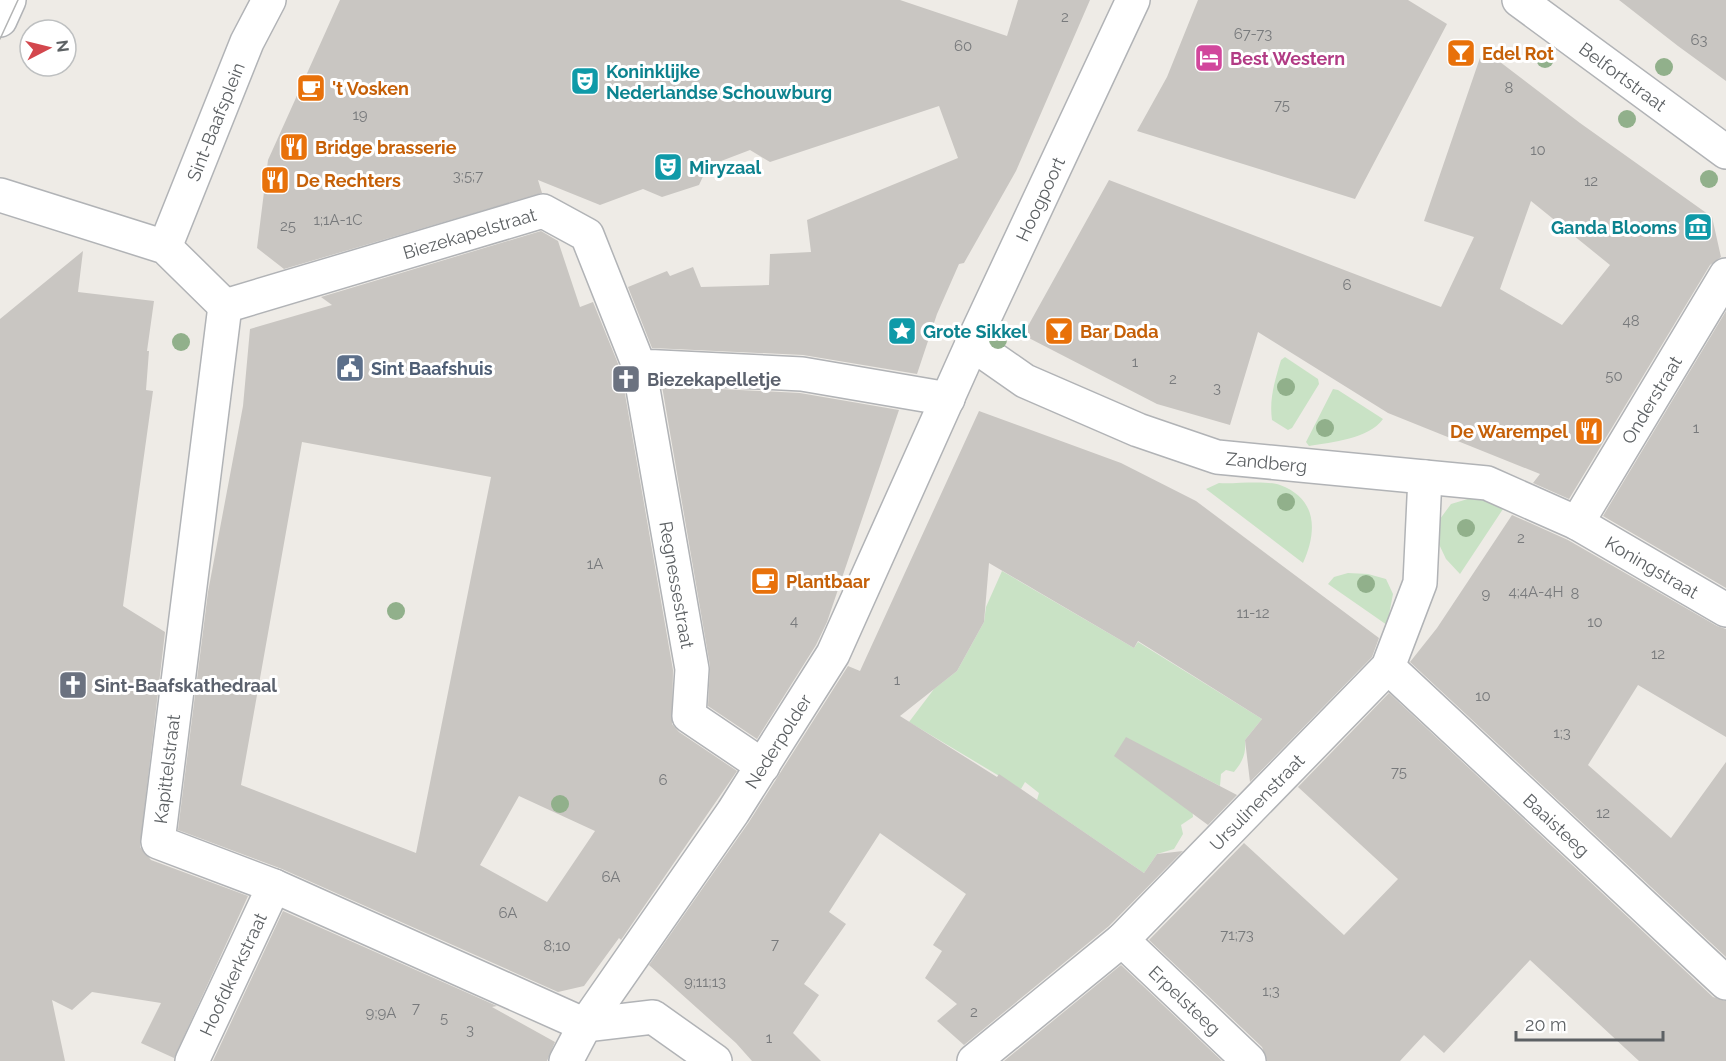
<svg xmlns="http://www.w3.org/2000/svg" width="1726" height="1061" font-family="Raleway,sans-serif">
<rect width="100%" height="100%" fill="#eeebe6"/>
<path fill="#c9e2c5" d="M1285 357 1318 379 1319 384 1292 428 1288 430 1272 420C1269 399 1275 380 1281 360Z
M1333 389 1338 390 1383 419C1369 439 1332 442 1309 446L1306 442Z
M1219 483C1235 484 1266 480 1280 485 1318 499 1317 532 1303 563L1206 489Z
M1471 498 1486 500 1503 509 1460 574 1446 559 1437 540 1440 519 1451 504Z
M1002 571 1134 648 1138 642 1262 719 1245 740C1246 754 1243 761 1234 772L1226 770 1221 774 1220 786 1189 770 1193 817 1181 825 1183 834 1174 849 1157 854 1144 873 1037 800 1039 793 1025 782 1021 789 909 722 934 689 957 671 984 622 986 607Z
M1348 573 1368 574 1386 579 1393 594 1387 625 1328 584 1334 577Z"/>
<path fill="#c9c6c2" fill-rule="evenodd" d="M340 0H900L1007 36 1018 0H1090L1016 171 964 263 959 264 937 314 917 374 803 355 652 348 628 287 667 271 670 276 693 267 701 287 769 285 770 254 811 252 807 220 958 158 939 106 770 162 750 150 708 166 699 185 662 197 643 189 600 205 538 180 542 193 284 269 257 248 268 160Z
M1198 0H1408L1447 24 1355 199 1137 131 1167 77Z
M1619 0H1726V81L1678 46Z
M1483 49 1580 123 1712 217 1721 257 1710 265 1569 499 1533 483 1540 474 1388 413 1258 332 1230 425 1157 404 1023 335 1109 180 1441 307 1474 237 1424 221ZM1531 201 1610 265 1562 325 1500 289Z
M541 231 558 241 580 307 593 302 621 371 673 670 672 724 679 732 737 771 621 940 619 938 584 986 558 992 282 869 178 830 208 592 243 406 250 329 332 305 321 297ZM302 442 491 477 416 853 241 785ZM519 796 595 831 547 902 480 865Z
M83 251 78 292 154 301 147 351H149L146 390 153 391 123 606 165 632 140 847 151 860 248 896 174 1058 141 1043 161 1003 92 992 72 1010 52 1000 65 1061H0V319Z
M1726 311V588L1603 516Z
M662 386 800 393 899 410 827 622 816 645 757 739 708 706 710 666Z
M979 411 1121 463 1196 501 1379 638 1372 657 1250 782 1245 740 1262 719 1138 641 1134 648 989 563 984 622 957 671 900 716 997 777 999 774 1144 873 1157 854 1183 851 1109 926 964 1045 937 1021 957 1004 925 978 942 951 933 945 966 894 880 833 829 912 846 924 804 984 819 995 793 1033 821 1061H752L736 1043 649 965 749 822 848 666 860 671Z
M1512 515 1568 540 1717 626 1726 629V737L1638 685 1588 765 1671 838 1726 762V957L1410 662 1437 628Z
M1389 693 1713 997 1726 1001V1061H1639L1530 960 1444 1053 1424 1035 1400 1061H1267L1262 1047 1149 940 1244 843 1344 935 1398 879 1298 787Z
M1126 737 1237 795 1208 825 1114 756Z
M283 911 497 1006 492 1007 555 1042 547 1061H213Z
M1121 965 1222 1061H1004Z"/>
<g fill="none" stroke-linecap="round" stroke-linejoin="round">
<g stroke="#b1b3b6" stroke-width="36">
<g id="pedestrian">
<path id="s1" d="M639 366 692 669 689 716 763 766"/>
</g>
</g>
<g stroke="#b1b3b6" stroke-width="36">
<g id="minor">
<path id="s2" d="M1519 0 1726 152"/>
<path d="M0 20 9 0"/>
<path d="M0 195 165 247 225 306"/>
<path id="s3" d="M165 247 247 42 269 0"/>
<path d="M225 306 158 842 274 886 585 1025 653 1017 715 1061"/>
<path id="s4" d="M225 306 543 211 587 235 639 366 802 374 948 399"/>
<path id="s5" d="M972 344 1025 381 1138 430 1217 457 1487 483 1577 523 1726 610"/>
<path id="s6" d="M1577 523 1726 275"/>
<path id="s7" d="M1388 667 1726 983"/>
<path id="s8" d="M1122 940 1249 1061"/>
<path id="s9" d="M192 1061 274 886"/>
<path id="s10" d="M566 1061 585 1025 733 812 833 654 972 344 1133 0"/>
<path id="s11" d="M974 1061 1122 940 1388 667 1420 583 1425 477"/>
</g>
</g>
<use href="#pedestrian" stroke="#fff" stroke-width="33"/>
<use href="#minor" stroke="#fff" stroke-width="33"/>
<path stroke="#b3b4b4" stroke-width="1.5" d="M0 39 18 0"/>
</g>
<g fill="#91b08b">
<circle cx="1545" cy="59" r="9"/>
<circle cx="1664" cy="67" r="9"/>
<circle cx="1627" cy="119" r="9"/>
<circle cx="1709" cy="179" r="9"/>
<circle cx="998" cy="340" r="9"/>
<circle cx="181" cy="342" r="9"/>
<circle cx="1286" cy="387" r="9"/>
<circle cx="1325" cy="428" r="9"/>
<circle cx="1286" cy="502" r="9"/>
<circle cx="1466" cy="528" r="9"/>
<circle cx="1366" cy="584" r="9"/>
<circle cx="396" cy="611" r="9"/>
<circle cx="560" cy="804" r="9"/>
</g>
<defs>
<g id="bar-square" transform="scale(1.5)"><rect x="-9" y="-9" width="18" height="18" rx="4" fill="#e8710a" stroke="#fff"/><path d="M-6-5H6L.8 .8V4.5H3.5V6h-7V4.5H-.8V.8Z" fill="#fff"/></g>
<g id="hotel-square" transform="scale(1.5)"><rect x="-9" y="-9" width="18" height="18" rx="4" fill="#d1479c" stroke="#fff"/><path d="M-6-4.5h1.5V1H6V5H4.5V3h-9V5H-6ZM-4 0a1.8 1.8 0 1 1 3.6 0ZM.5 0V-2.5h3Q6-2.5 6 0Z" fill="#fff"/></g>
<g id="theatre-square" transform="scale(1.5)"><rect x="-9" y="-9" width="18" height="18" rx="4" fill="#0f9aa8" stroke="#fff"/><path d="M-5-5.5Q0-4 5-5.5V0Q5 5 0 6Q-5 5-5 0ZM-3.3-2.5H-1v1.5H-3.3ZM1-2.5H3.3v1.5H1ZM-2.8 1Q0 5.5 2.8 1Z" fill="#fff"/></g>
<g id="cafe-square" transform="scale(1.5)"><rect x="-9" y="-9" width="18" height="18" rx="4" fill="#e8710a" stroke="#fff"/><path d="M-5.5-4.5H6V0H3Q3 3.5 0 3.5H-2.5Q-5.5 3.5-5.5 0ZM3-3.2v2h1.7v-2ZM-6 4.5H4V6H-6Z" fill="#fff"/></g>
<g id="restaurant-square" transform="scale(1.5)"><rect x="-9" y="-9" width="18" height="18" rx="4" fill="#e8710a" stroke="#fff"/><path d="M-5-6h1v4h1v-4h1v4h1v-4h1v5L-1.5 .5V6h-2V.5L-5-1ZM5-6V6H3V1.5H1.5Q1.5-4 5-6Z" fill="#fff"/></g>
<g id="museum-square" transform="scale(1.5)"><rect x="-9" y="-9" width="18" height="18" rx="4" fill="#0f9aa8" stroke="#fff"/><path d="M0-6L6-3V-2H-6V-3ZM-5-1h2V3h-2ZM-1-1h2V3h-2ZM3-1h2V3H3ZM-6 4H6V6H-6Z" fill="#fff"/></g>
<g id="sight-square" transform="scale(1.5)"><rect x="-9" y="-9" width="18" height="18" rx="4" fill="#0f9aa8" stroke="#fff"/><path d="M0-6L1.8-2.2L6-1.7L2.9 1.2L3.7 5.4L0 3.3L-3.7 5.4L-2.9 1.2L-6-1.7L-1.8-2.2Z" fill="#fff"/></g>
<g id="civic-square" transform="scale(1.5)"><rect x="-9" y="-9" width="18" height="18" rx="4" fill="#5c6f8a" stroke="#fff"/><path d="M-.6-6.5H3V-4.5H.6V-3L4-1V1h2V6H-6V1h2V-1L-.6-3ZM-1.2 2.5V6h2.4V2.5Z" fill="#fff"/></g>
<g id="church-square" transform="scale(1.5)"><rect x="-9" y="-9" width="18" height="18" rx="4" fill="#6b7280" stroke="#fff"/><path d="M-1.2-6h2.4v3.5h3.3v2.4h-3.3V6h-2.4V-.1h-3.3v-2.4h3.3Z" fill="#fff"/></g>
</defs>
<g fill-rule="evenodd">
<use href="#bar-square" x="1461" y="53"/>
<use href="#hotel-square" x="1209" y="58"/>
<use href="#theatre-square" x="585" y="81"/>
<use href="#cafe-square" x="311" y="88"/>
<use href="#restaurant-square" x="294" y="147"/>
<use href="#theatre-square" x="668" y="167"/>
<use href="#restaurant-square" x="275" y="180"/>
<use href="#museum-square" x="1698" y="227"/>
<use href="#sight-square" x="902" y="331"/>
<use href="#bar-square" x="1059" y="331"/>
<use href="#civic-square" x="350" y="368"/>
<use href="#church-square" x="626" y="379"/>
<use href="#restaurant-square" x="1589" y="431"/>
<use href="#cafe-square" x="765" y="581"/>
<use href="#church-square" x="73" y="685"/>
</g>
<g text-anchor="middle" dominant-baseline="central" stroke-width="6" stroke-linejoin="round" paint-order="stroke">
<g font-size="15" fill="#787a7c">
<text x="1065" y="17">2</text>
<text x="1253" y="34">67-73</text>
<text x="1699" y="40">63</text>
<text x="963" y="46">60</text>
<text x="1509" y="88">8</text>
<text x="1282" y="105">75</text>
<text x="360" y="115">19</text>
<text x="1538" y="150">10</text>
<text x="468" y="176">3;5;7</text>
<text x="1591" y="181">12</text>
<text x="338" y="220">1;1A-1C</text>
<text x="288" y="226">25</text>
<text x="1347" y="285">6</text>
<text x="1631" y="321">48</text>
<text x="1135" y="362">1</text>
<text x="1614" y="376">50</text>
<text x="1173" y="379">2</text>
<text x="1217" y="388">3</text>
<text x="1696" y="428">1</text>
<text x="1521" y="538">2</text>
<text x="595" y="564">1A</text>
<text x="1536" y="592">4;4A-4H</text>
<text x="1486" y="594">9</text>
<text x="1575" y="594">8</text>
<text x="1253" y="613">11-12</text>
<text x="794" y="621">4</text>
<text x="1595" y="622">10</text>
<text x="1658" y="654">12</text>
<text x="897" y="680">1</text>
<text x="1483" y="696">10</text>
<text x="1562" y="733">1;3</text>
<text x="1399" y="772">75</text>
<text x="663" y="780">6</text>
<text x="1603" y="813">12</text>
<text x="611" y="877">6A</text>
<text x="508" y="913">6A</text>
<text x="1237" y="935">71;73</text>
<text x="775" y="944">7</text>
<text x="557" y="946">8;10</text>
<text x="705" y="982">9;11;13</text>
<text x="1271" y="991">1;3</text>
<text x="416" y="1008">7</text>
<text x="974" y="1012">2</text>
<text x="381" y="1013">9;9A</text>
<text x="444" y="1018">5</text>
<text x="470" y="1030">3</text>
<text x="769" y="1038">1</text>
</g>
<g font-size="18" font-weight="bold" fill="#c56008" stroke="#fff" text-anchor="start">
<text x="1482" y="53">Edel Rot</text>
<text x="332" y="88">'t Vosken</text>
<text x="315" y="147">Bridge brasserie</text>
<text x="296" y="180">De Rechters</text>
<text x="1080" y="331">Bar Dada</text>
<text x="1568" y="431" text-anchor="end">De Warempel</text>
<text x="786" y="581">Plantbaar</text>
</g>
<g font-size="18" font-weight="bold" fill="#b23c85" stroke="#fff" text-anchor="start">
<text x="1230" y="58">Best Western</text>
</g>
<g font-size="18" font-weight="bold" fill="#0d838f" stroke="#fff" text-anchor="start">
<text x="606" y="71">Koninklijke<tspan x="606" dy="21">Nederlandse Schouwburg</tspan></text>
<text x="689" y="167">Miryzaal</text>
<text x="1677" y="227" text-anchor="end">Ganda Blooms</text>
<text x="923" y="331">Grote Sikkel</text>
</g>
<g font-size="18" fill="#5d6164" stroke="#fff">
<text stroke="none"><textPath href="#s2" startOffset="129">Belfortstraat</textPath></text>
<text stroke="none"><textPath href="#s3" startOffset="135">Sint-Baafsplein</textPath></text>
<text stroke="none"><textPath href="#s10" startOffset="987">Hoogpoort</textPath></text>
<text stroke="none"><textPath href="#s4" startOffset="255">Biezekapelstraat</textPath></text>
<text stroke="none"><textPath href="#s6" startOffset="144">Onderstraat</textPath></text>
<text stroke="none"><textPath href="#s5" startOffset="321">Zandberg</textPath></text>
<text stroke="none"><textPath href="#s5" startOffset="728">Koningstraat</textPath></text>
<text stroke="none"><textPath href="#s1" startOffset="222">Regnessestraat</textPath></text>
<text stroke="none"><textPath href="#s10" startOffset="384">Nederpolder</textPath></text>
<text transform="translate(167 769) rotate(-83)">Kapittelstraat</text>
<text stroke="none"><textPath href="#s11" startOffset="384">Ursulinenstraat</textPath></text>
<text stroke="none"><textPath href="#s7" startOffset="231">Baaisteeg</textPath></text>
<text stroke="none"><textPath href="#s9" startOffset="96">Hoofdkerkstraat</textPath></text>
<text stroke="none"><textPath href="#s8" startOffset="87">Erpelsteeg</textPath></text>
</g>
<g font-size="18" font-weight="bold" fill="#4e5e75" stroke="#fff" text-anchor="start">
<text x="371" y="368">Sint Baafshuis</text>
</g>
<g font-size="18" font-weight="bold" fill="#5b616d" stroke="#fff" text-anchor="start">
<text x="647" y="379">Biezekapelletje</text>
<text x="94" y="685">Sint-Baafskathedraal</text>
</g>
</g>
<g transform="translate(48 48) rotate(83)"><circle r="28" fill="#ffffff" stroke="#bec0c1" stroke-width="1.5"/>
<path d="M0-4.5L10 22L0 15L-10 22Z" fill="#d3474d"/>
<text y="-9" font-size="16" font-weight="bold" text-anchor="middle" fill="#5d6164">N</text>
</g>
<path d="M1516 1031v9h147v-9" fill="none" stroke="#5d6164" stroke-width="3"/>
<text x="1525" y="1031" font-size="18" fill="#5d6164" stroke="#ffffff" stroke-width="4.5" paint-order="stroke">20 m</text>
</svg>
